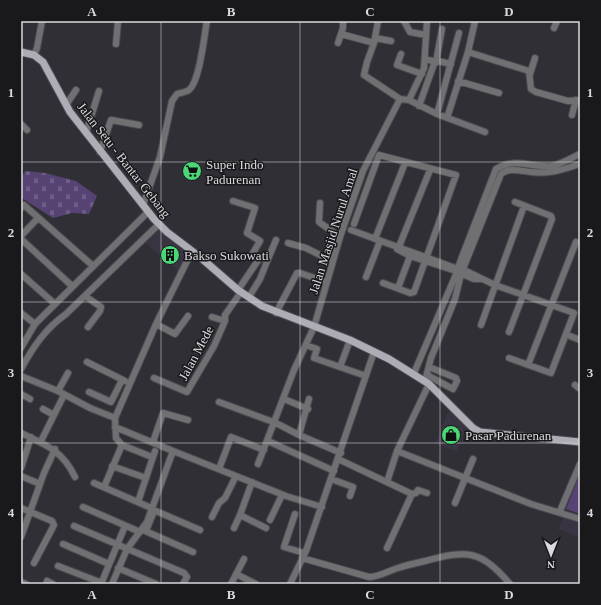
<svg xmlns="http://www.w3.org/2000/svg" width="601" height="605" font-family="'Times New Roman',serif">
<defs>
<pattern id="cemetery-stones" width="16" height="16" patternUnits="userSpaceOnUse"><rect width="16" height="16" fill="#564374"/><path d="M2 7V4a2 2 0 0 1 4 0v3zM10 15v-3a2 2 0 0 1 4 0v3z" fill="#6e5e87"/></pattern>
</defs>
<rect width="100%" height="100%" fill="#312f36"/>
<path fill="#393441" d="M158 228 187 253 178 271 144 242Z
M449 410 467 426 457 451 435 444Z
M565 515 580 521V538L558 529Z"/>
<path fill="url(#cemetery-stones)" d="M25 171 45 173 76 181 97 196 89 214 72 213 53 218 22 198V177Z"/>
<path fill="#564374" d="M580 474V514L566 509Z"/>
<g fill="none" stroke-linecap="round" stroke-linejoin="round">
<g stroke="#4c4a51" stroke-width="8">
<path id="minor" d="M378 21 374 43 367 62 364 75 400 99
M404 21 410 32 426 35
M475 21 468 52 529 71 531 89 536 92 568 101 580 100
M554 28 557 21
M341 34 374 43
M375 38 391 41
M338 43 343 28V21
M116 44 118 21
M401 54 397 65 422 74
M34 55 37 48 42 21
M425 59 436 62 442 29
M530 74 535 58
M458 81 499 93
M409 100 437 114 485 132
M66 105 76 90
M419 106 434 64 438 61 451 64
M437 114 459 33
M572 115 576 100
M447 118 468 52
M21 124 27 130
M86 133 99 91
M100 152 111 120 139 125
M233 201 255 208 247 233 260 241 253 253V255L259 259 238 290
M320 203 319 222 340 237
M143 205 160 157 172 101 177 94C180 93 186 92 189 90 200 81 204 36 207 21
M21 208 24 205 93 266
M354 224 379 155 456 175 414 292 410 293 383 283
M351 230 458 269
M21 236 38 218
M21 239 72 286
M375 239 405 163
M288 243 306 248 332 261
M397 249 410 256 456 271
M398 249 430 170
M264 259H268L276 240
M459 268 464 270 462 274H459L457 270 496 169C514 157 532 168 551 166 558 166 573 157 580 154
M463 269 501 174C509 167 521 171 531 172 552 174 560 170 580 164
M464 270 495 285 574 313 551 373 509 358
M21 274 55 304
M462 274 474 279H481
M366 277 380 241
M398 288 410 256
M85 296 101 307 100 311 88 327
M249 297 260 279 268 259
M21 313 35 324
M276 313 297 273H300L326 282
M212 317 225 321
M156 324 175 334 188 316
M481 325 524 206
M509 332 552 219 551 216 515 202
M570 336 580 340
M306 345 317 349 314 358 366 376
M21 348 35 324 148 212
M87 362 125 381
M528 365 576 242
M340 367 350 340
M21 369C33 347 45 329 66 314L159 224
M414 373 457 272
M427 375 453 389 457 381 456 378 429 367
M21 376 58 391 90 408 115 418
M154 378 187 392 214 346 225 321V315L241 292
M425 381 431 358 455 299 461 274
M575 385 580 389
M58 391 68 373
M89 392 111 402 122 380
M21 394 30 399
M284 399 308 409
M219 402 276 423 299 435 309 399
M43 409 54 415
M21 433C46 445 62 450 75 477
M299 435 341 453
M41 441 64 395
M268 441 334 471
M153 442 163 413 188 420
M122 445 152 457
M173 451 286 496 322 507
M397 451 531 504 580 519
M338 459 412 494 416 493 418 490 427 493
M258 464 294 370 314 327 340 237 363 171 400 99 409 100 424 68 427 21
M112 466 146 478
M21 468 31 437
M219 469 231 437 264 450
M21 476 40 484
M331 479 353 487 350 496
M252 482 240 515 266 528
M387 482 397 451 429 384
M94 483 149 507
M104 487 122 445 116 438 115 418 156 324 192 251
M138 502 155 451
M455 503 473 459
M83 507 140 532
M21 508 52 521 54 525 34 563
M560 511 580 464
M295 514 284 547 304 553
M212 517 219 503 225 498 236 476
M270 520 282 495
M74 526 184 573 187 577 183 584
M234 528 240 515
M143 530 193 552
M146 531 154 511H156L200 530
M21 537 44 473 55 449
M63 544 109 564
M387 548 412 494
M302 558 369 577C379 577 388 571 398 568 407 565 416 563 425 561 467 550 480 549 510 584
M58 566 102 583
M118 568 156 584
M236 574 256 584
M47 581 53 584
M21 582 26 584
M101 584 125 526
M112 584 127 549 147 522 173 451 115 427
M231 584 244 559
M290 584 306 551 374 352"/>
</g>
<g stroke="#4c4a51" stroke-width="9">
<path id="major" d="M21 52 34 55 43 62 70 112 154 219 167 232 200 257 238 290 262 306 350 340 389 359 429 384 473 428 480 432 580 442"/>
</g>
<use href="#minor" stroke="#706f72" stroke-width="6"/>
<use href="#major" stroke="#aeacb4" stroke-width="7"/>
</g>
<path fill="none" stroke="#dad9dd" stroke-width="1" stroke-opacity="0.55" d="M161 21V584M300 21V584M440 21V584M21 162H580M21 302H580M21 443H580"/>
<defs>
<g id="supermarket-disc" transform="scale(1)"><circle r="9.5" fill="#4bd677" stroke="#19181b"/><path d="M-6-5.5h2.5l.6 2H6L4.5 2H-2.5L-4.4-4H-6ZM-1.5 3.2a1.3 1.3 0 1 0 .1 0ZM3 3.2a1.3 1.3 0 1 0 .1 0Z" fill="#111"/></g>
<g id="building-disc" transform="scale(1)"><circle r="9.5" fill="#4bd677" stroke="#19181b"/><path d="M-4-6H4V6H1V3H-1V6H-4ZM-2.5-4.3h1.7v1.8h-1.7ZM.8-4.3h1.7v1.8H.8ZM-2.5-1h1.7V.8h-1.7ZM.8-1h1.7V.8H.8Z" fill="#111"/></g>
<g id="shop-disc" transform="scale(1)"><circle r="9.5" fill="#4bd677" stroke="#19181b"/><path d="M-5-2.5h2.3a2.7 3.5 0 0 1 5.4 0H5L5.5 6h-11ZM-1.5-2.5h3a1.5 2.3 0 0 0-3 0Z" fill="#111"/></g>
</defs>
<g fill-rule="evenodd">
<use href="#supermarket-disc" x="192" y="171"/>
<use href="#building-disc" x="170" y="255"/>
<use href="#shop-disc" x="451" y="435"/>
</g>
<g text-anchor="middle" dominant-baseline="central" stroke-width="3" stroke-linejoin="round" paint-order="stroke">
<g font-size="13" fill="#dad9dd" stroke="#19181b">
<text transform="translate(124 160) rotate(52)">Jalan Setu - Bantar Gebang</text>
<text transform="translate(333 231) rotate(-72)">Jalan Masjid Nurul Amal</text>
<text transform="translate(196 353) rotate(-62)">Jalan Mede</text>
</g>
<g font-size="13" fill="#dad9dd" stroke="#19181b" text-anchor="start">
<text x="206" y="164">Super Indo<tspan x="206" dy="15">Padurenan</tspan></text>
<text x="184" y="255">Bakso Sukowati</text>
<text x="465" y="435">Pasar Padurenan</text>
</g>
</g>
<rect width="601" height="605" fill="none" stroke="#19181b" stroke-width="44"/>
<g transform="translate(551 555) rotate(180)" stroke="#19181b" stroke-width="3" paint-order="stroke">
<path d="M0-3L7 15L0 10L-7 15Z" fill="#dad9dd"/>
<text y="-6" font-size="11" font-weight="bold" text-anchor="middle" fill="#dad9dd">N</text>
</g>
<rect x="22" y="22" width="557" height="561" fill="none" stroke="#dad9dd" stroke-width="1.5"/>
<g font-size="13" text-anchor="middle" font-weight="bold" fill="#dad9dd">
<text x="92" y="16">A</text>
<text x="231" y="16">B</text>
<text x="370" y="16">C</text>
<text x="509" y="16">D</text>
<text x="11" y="97">1</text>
<text x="590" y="97">1</text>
<text x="11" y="237">2</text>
<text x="590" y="237">2</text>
<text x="11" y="377">3</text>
<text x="590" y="377">3</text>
<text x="11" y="517">4</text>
<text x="590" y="517">4</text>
<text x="92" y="599">A</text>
<text x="231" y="599">B</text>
<text x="370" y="599">C</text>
<text x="509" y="599">D</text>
</g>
</svg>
